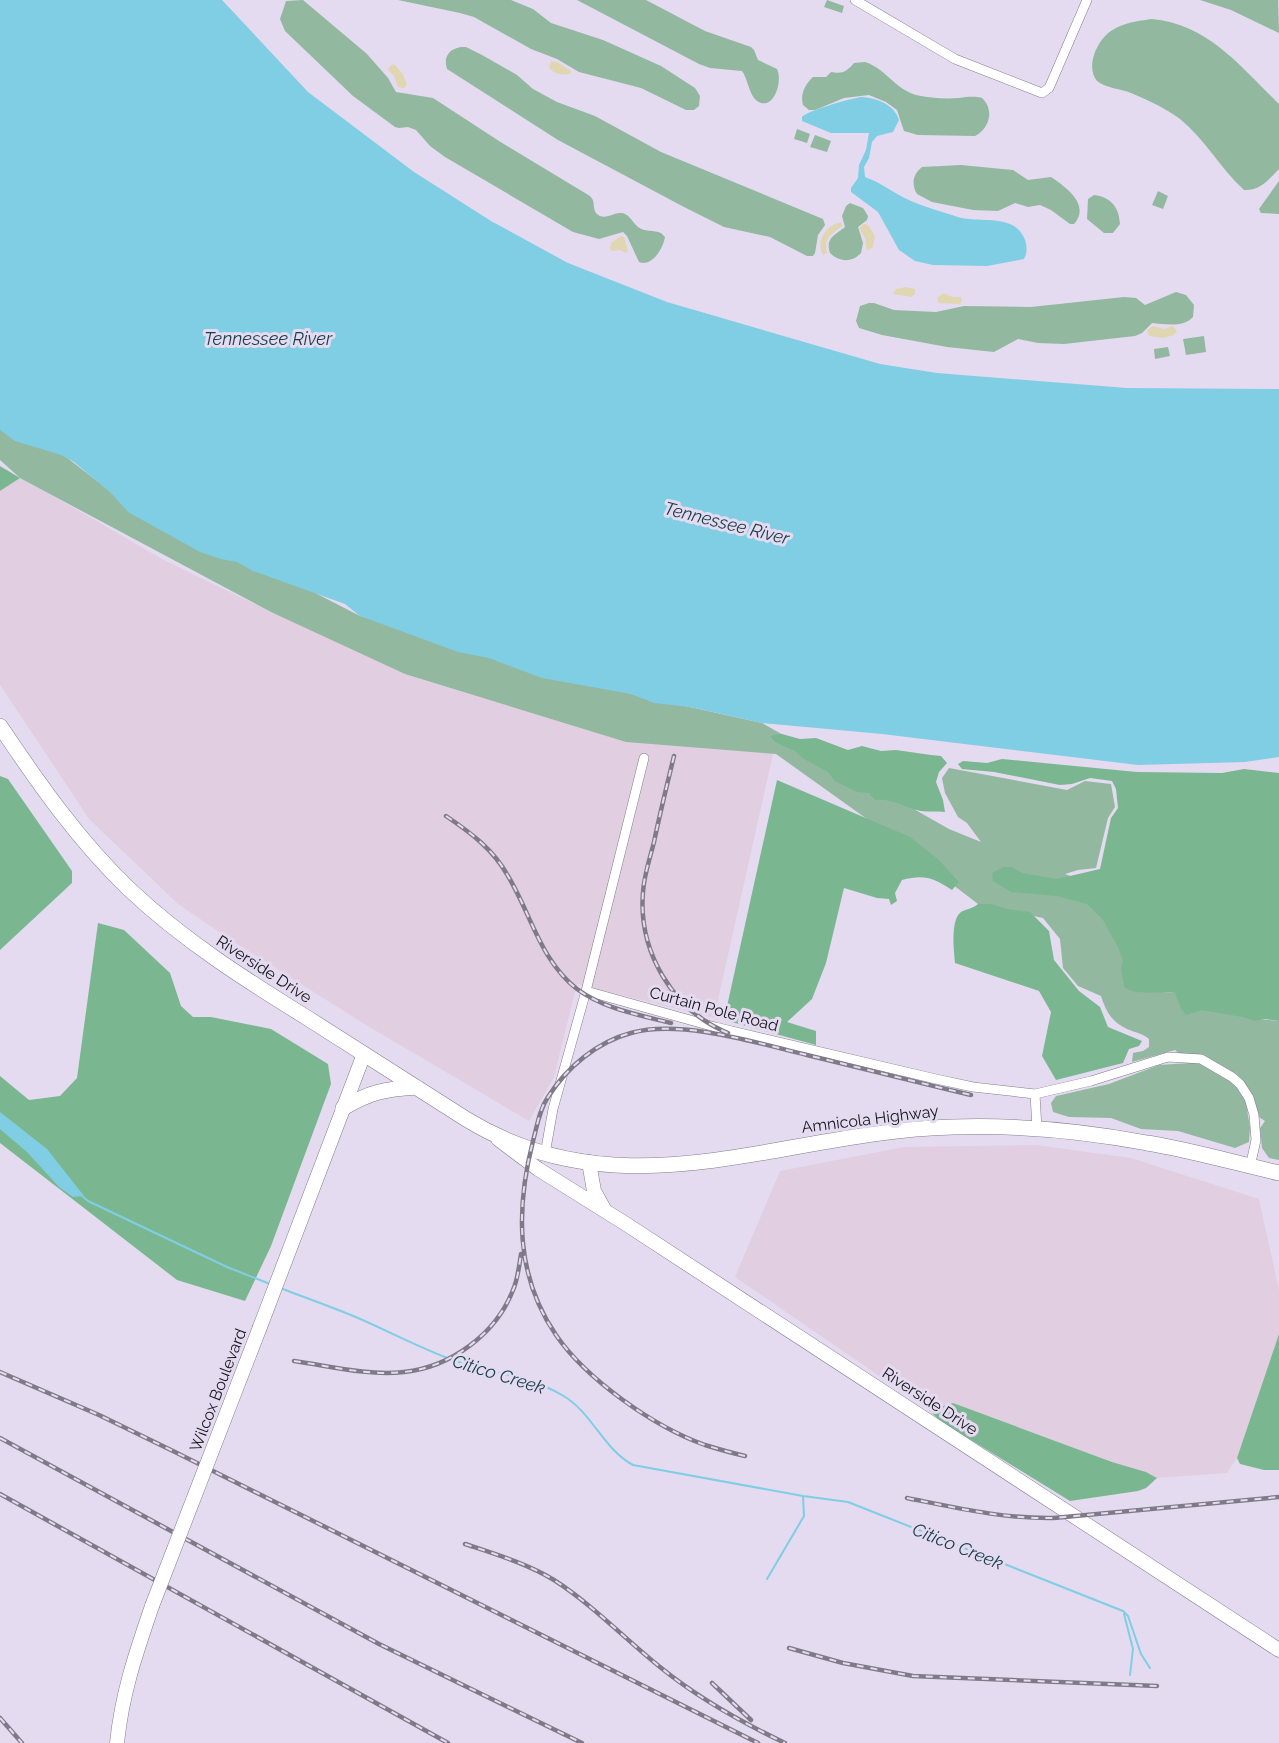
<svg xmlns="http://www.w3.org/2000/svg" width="1279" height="1743" font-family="Raleway,sans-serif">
<rect width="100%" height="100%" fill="#e4dbf0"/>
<path fill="#e1cfe1" d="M21 477 162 559 271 612 425 668 750 742 773 754 714 1018 577 984 554 1077 529 1121 366 1025 234 942 178 904 89 819 0 685V491Z
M1036 1145 1131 1158 1259 1199 1279 1290V1334L1237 1458 1227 1473 1157 1478 1146 1472 1112 1462 953 1403 929 1410 735 1277 780 1171 904 1147Z"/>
<path fill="#92b8a0" d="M303 0 367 54 388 78 396 92 433 98 499 141 590 196C596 202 592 207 596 213 603 221 611 214 619 213 629 212 631 221 638 227 644 232 654 230 661 233L665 237C663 249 652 267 639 262L627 236 623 232 599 239 573 232 445 157 430 146 416 130 408 127 399 128 395 127 353 96 285 31 280 19 286 1Z
M398 0H511L533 9 551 23 603 40 661 66 695 88 700 96 699 106 694 110H686L641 88 579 72 557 59 531 49 474 17 460 13Z
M577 0H646L705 31 751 47 754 50 758 60 777 69C783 81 774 112 757 101 749 95 748 79 742 71L710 68 699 64Z
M827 0 844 6 842 13 824 7Z
M1200 0H1278L1279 33 1231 10Z
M1152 19C1208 24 1241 67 1279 104V169C1268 180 1260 191 1244 190 1220 168 1205 139 1180 119 1165 108 1148 100 1131 93 1122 89 1105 88 1097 81 1089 72 1092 56 1098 46 1109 25 1130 22 1152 19Z
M461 47H466L482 55 517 75 533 89 557 102 595 116 661 152 823 219 825 225 818 235 815 253 813 256H807L770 237 724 227 684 207 558 140 447 69C443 57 449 49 461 47Z
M865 62C885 68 895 89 916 95 929 98 945 99 959 98 967 97 974 96 982 98 995 110 989 129 975 136L918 135 904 131 897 110 886 102 869 95 844 98 815 110H809L803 105C800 95 805 84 813 77H826L831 72C843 74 846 72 854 63Z
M797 129 810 134 807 143 794 139Z
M815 135 831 141 827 152 810 147Z
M961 165 1013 170 1028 180 1051 177C1066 187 1091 205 1074 224H1070L1051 210 1040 205 1028 207 1015 203 998 211 973 210 932 202 917 194C911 184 913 174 922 167Z
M1279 181V214L1261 213 1259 209Z
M1158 191 1168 196 1163 209 1152 205Z
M1094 195C1111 197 1119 207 1120 224L1113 233H1104L1087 219 1088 199Z
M850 203 863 208 868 216 867 220 858 227 863 243 861 253C852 263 839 262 830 253 825 238 835 235 845 227L842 216 846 206Z
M1176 292 1186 295 1194 305 1193 317C1183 328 1165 324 1152 323L1142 333 1135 336 1064 344 1038 343 1018 339 994 352 947 347 882 335 859 328 856 321 860 306 869 303H874L894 310 936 312 964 306 1031 307 1124 297 1136 298 1145 305Z
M1204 336 1206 352 1186 355 1183 339Z
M1168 347 1170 356 1155 359 1154 349Z
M0 406 97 481 360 616 631 694 762 723 949 829 981 842 967 823 958 817 945 793 942 778 949 768 1067 790 1085 781 1111 784 1115 807 1108 818 1096 868 1078 870 1065 874 1106 890 1151 991 1175 993 1246 1018 1279 1021V1160L1269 1158 1262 1148 1260 1128 1265 1121 1247 1109 1250 1128 1249 1142 1235 1148 1178 1131 1141 1129 1111 1118 1069 1117 1053 1112 1051 1103 1056 1096 1109 1084 1159 1065 1190 1063 1175 1050 1132 1062 1133 1053 1143 1051 1149 1047V1039C1142 1033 1136 1033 1127 1029 1112 1022 1106 1012 1101 996L1078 986 1063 968 1060 939 1043 918 978 904 867 819 776 754 626 742 405 674 271 612 20 478 0 460Z"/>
<path fill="#7ab791" d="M0 466 20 478 0 491Z
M782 734 800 739 816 738 848 750 862 746 881 751 896 750 931 755 941 756 947 763 939 772 936 782 943 800 945 812C937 811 929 812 921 811 904 808 893 798 875 800L869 793 857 792 835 781 828 772 804 759 795 751 775 742 770 736Z
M1002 759 1137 772 1222 773 1244 769 1279 773V1021L1265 1019 1255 1021 1242 1017 1202 1010 1186 1015 1181 1009 1175 993C1159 990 1137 997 1124 987L1121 968 1123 961 1118 947 1103 920 1087 904 1057 896 1011 892 993 881 992 873 1003 867H1012L1022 873 1057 879 1100 869 1111 818 1118 808 1116 789 1112 781 1090 778 1072 784 1060 785 994 772 962 769 958 764 963 761 987 763Z
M0 776 8 779 72 871V883L0 950Z
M777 780 910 837 939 860 959 882 952 890C933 878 925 874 902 880L895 893 897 901 891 905 889 899 877 898 844 888 826 963 812 999 787 1022 816 1031V1045L724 1020Z
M978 904H991L1007 909 1030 912 1049 931 1054 960 1079 991 1100 1007 1108 1027 1142 1041 1139 1046 1129 1049 1123 1063 1056 1080 1042 1056 1051 1012 1039 991 955 963C954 952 950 920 961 912 966 909 972 909 978 904Z
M98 923 124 930 170 973 181 1006 193 1017H211L271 1029 328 1064 331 1084 271 1246 245 1301 177 1280 0 1143V1076L29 1100 60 1096 77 1078Z
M1279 1334V1470H1264L1240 1464 1237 1458Z
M953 1403 1112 1462 1146 1472 1157 1478 1146 1488 1138 1491 1070 1501 940 1421 929 1410Z"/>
<path fill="#e0d6b1" d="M551 61 557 62 571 71V74C563 75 554 75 549 67Z
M394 64 402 73 407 84 404 88 398 87 394 76 388 70 390 66Z
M838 223H842V226C832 234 823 238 827 253L823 255C816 241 824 228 838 223Z
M864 224 868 225 875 236 873 247 867 251 865 238 859 228Z
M621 236 624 237 628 251 626 253 620 250 612 251 610 248 611 243Z
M906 287 915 289V293L912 297 893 294 896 289Z
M943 293 953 297H961L962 301 959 304 939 303 937 298Z
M1153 326 1164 329 1173 326 1177 331 1174 335 1163 338 1149 336 1147 330Z"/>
<path fill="#7fcee4" d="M0 0H222L308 92 414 172 491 221 568 263 667 302 880 364 937 373 1127 388 1279 389V757L1245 762 1138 765 882 734 762 723 690 707 654 703 631 694 542 678 489 658 458 652 360 616 345 604 253 571 237 562 221 559 200 552 128 512 111 493 74 462 61 455 15 441 0 430Z
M862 97C877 98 895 105 899 120L893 132 877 136 872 142 869 158 864 167 865 177C882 183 895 194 911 201 925 207 940 211 955 216 974 223 996 216 1014 226 1025 233 1030 248 1024 259L987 266 933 265 915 261 899 250 878 212 851 192V188L858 178 859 165 866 150 869 133H831L802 121V117C806 111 852 98 862 97Z
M0 1112 47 1149 84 1196 73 1197 59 1187 27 1152 0 1129Z"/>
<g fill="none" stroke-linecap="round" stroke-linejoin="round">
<path stroke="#7fcee4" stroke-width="2" d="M82 1196 88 1201 227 1267 270 1284
M280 1288C306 1298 332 1307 358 1318 388 1331 418 1347 450 1359 487 1373 528 1375 562 1395 592 1412 603 1449 633 1465L803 1496 848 1502 1123 1611 1128 1616 1141 1654 1150 1668
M767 1579 804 1516 803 1496
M1124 1614 1133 1649 1130 1675"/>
<g stroke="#837b8d" stroke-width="10">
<path id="street" d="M855 0 955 59 1042 93 1049 88 1087 0
M586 991 715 1027 936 1079 973 1087 1035 1094 1037 1129
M1035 1094 1091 1081 1168 1057 1201 1059 1232 1077 1240 1084 1249 1098 1254 1115 1256 1140 1250 1167
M545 1154 553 1109 586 991 644 758"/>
</g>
<g stroke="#837b8d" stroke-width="15">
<path id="secondary" d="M498 1139 538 1169 626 1224 1279 1650
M589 1162 594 1191 604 1209
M260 1327 364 1054
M117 1743C122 1693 136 1653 152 1606"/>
</g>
<g stroke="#837b8d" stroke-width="16">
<path id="primary" d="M0 726C39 784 78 840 129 889 184 941 246 980 309 1019 361 1052 414 1086 466 1119 626 1217 784 1131 953 1127 1017 1125 1083 1131 1147 1143 1191 1150 1235 1163 1279 1173
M343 1108C370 1092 385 1089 416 1087"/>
</g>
<use href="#street" stroke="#fff" stroke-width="9"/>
<use href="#secondary" stroke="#fff" stroke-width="14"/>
<use href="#primary" stroke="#fff" stroke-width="15"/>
<g stroke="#807a88" stroke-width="4.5">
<path id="rail" d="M674 756C667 785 660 813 654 842 650 858 644 875 643 892 638 951 672 1010 728 1033
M446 816C471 833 493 849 508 876 531 914 540 960 577 989 604 1009 639 1015 671 1023
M294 1361C329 1366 368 1376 404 1372 451 1367 496 1334 513 1290 518 1279 519 1266 521 1254
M0 1372 99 1415 175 1452 758 1743
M0 1438 379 1644 582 1743
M745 1456C732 1453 718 1449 705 1445 654 1427 586 1379 556 1335 515 1275 516 1208 533 1141 537 1127 539 1110 548 1097 567 1067 597 1042 631 1033 681 1019 757 1043 807 1055 861 1068 916 1082 971 1095
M0 1494 448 1743
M907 1498C957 1508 1004 1519 1054 1518L1279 1497
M465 1544C495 1554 528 1564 554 1580 593 1605 625 1639 660 1667 698 1698 741 1722 785 1743
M789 1648 843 1663 913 1676 1157 1686
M712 1683 751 1720
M0 1718 22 1743"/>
</g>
<use href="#rail" stroke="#e4dbf0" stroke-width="2" stroke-dasharray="7" stroke-linecap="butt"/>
<g stroke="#837b8d" stroke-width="15" stroke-linecap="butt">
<path id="secondary-bridge" d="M152 1606 260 1327"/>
</g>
<use href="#secondary-bridge" stroke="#fff" stroke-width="14"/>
</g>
<g text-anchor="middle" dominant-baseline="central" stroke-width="6" stroke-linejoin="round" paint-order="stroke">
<g font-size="16" fill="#17141b" stroke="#e4dbf0">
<text transform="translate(264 969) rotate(33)">Riverside Drive</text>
<text transform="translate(714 1009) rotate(15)">Curtain Pole Road</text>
<text transform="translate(870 1119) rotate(-7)">Amnicola Highway</text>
<text transform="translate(218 1390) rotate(-69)">Wilcox Boulevard</text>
<text transform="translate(930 1401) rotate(33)">Riverside Drive</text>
</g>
<g font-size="18" font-style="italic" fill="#183e47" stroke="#e4dbf0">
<text x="268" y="338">Tennessee River</text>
<text transform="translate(727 523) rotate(14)">Tennessee River</text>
<text transform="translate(499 1374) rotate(17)">Citico Creek</text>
<text transform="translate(958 1546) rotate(22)">Citico Creek</text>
</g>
</g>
</svg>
